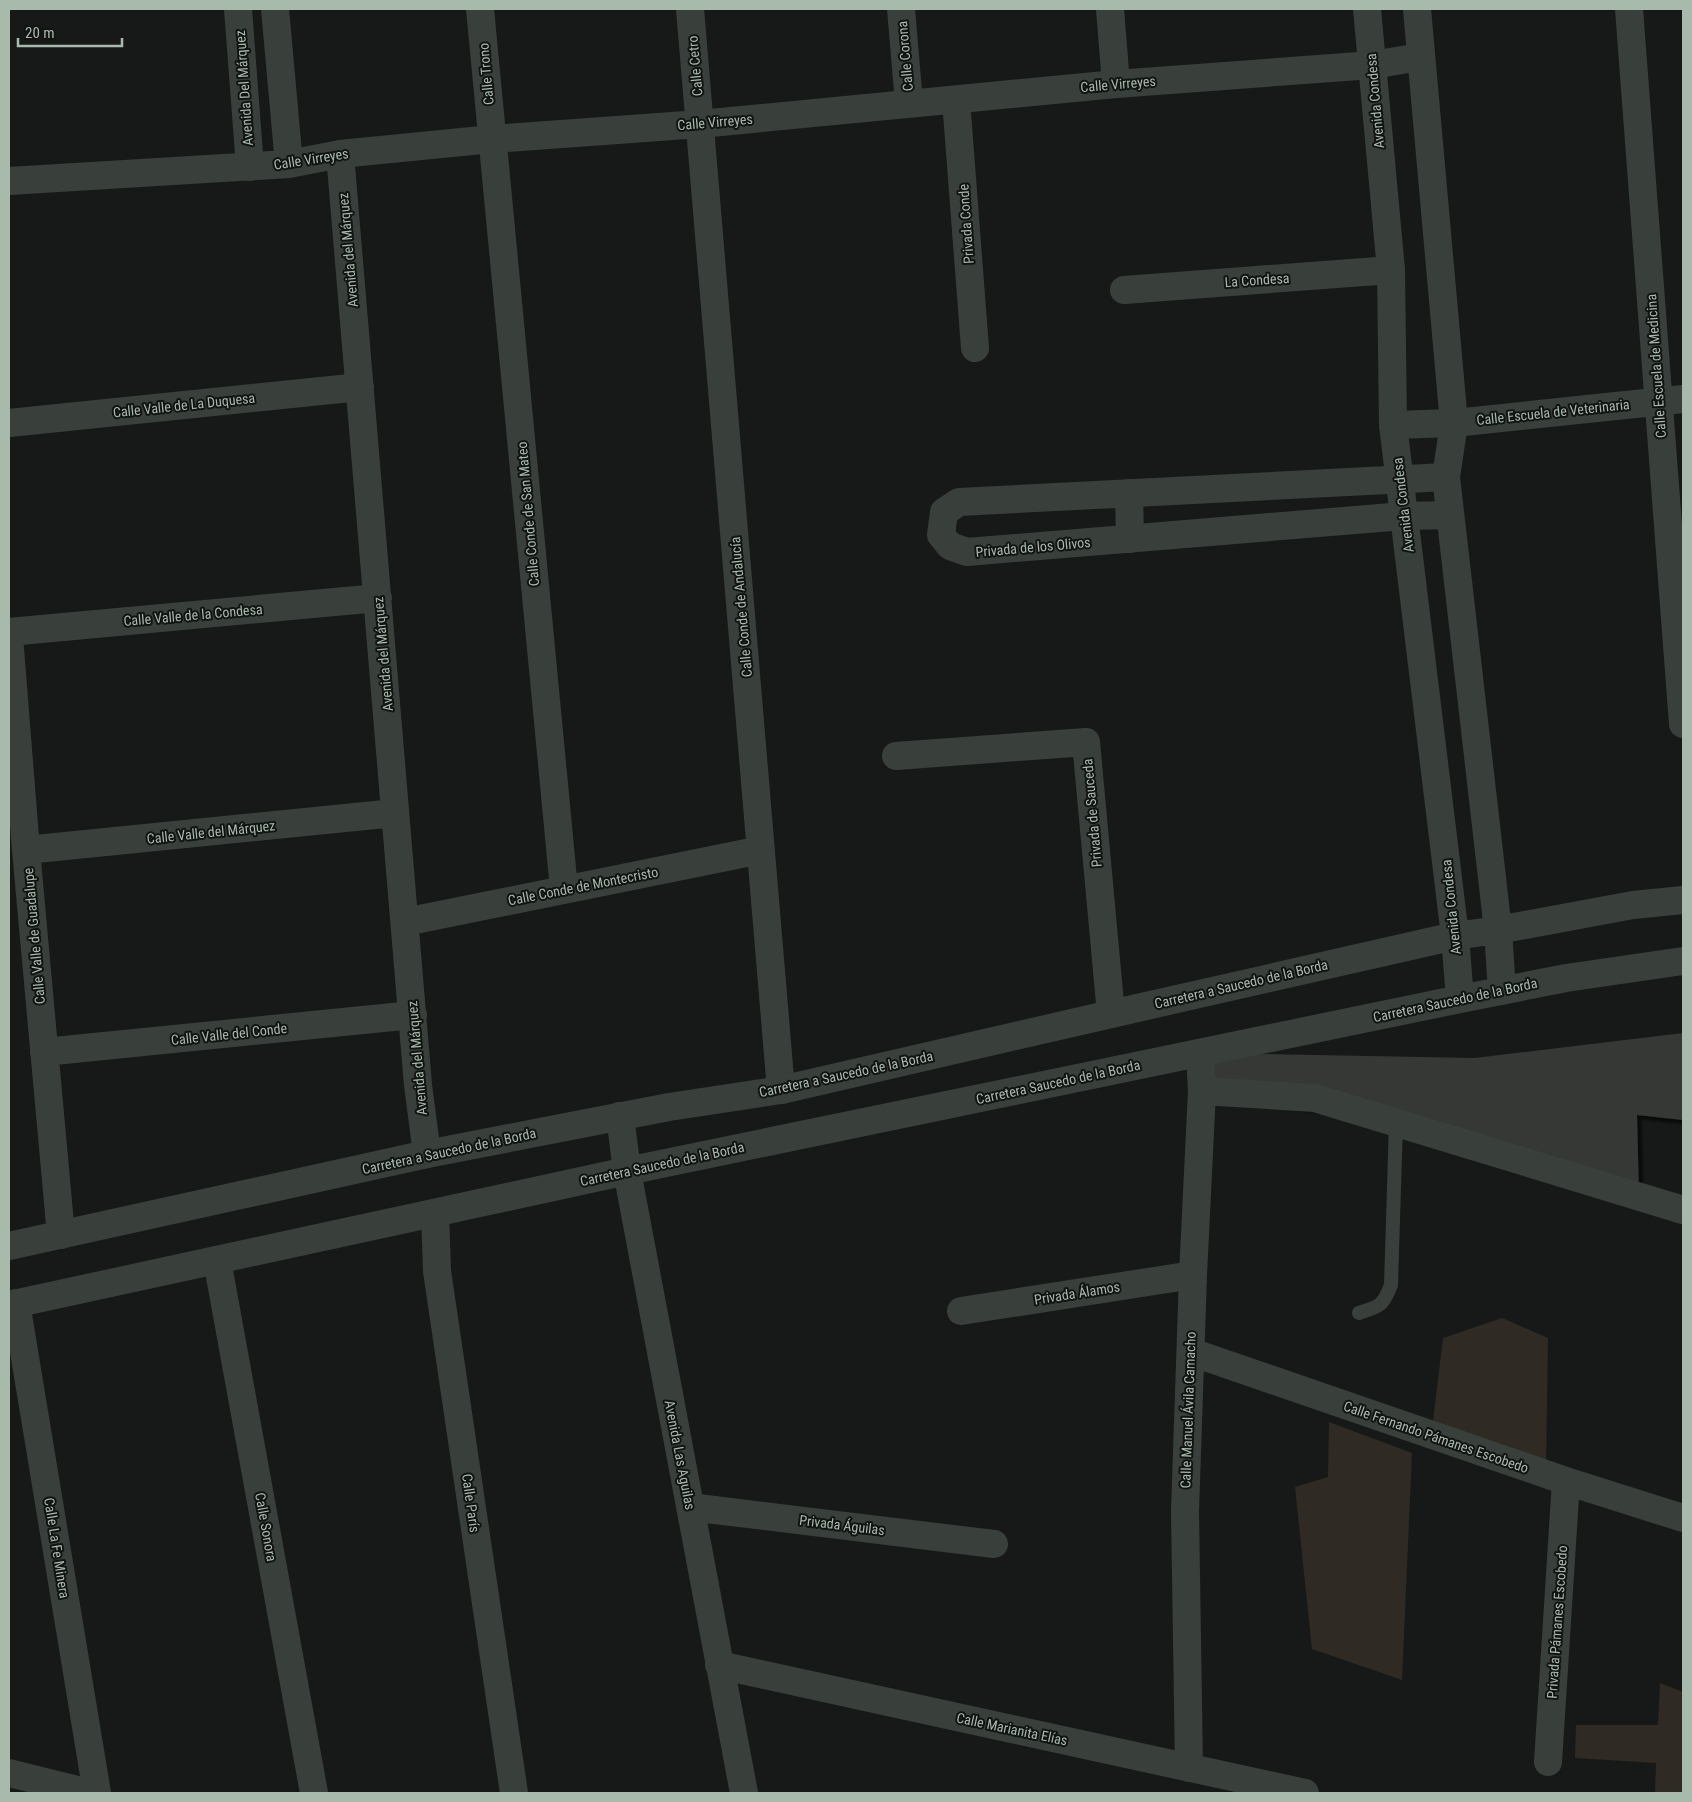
<svg xmlns="http://www.w3.org/2000/svg" width="1692" height="1802" font-family="'Roboto Condensed',sans-serif">
<defs>
<filter id="shadow"><feDropShadow dx="4.5" dy="4.5" stdDeviation="1" flood-color="#0009"/></filter>
</defs>
<rect width="100%" height="100%" fill="#171918"/>
<path fill="#2f2b24" d="M1502 1318 1548 1338 1546 1464 1433 1421 1443 1338Z
M1329 1422 1412 1453 1402 1680 1312 1649 1295 1487 1328 1477Z
M1660 1683 1683 1692V1793H1655L1656 1763 1575 1758 1576 1725H1658Z"/>
<path fill="#343836" filter="url(#shadow)" d="M1683 1033V1120L1637 1115 1639 1196 1396 1122 1202 1091 1200 1053 1475 1058Z"/>
<g fill="none" stroke-linecap="round" stroke-linejoin="round">
<path stroke="#39403c" stroke-width="14" d="M1359 1313C1380 1306 1383 1306 1391 1285L1396 1122"/>
<path stroke="#39403c" stroke-width="28" d="M238 9 250 167
M275 9 289 164
M480 9 564 889
M690 9 781 1090
M901 9 909 103
M1110 9 1116 84
M1629 9 1683 724
M956 100 975 348
M340 154 418 1085 427 1154
M9 181 289 164 340 154 492 139 700 124 1116 84 1372 65 1420 57
M1124 290 1391 270
M9 423 360 387
M1393 425 1454 423 1683 399
M1446 477 959 502 944 512 941 535 950 546 967 552 1404 516 1450 515
M1129 493 1130 539
M9 632 378 598
M9 636 26 850 61 1235
M896 756 1086 742 1111 1014
M26 850 395 813
M405 922 761 850
M44 1052 413 1015
M1202 1091 1315 1098 1683 1210
M620 1116 627 1171 744 1793
M435 1213 437 1271 514 1793
M217 1260 314 1793
M16 1303 97 1793
M961 1311 1193 1275
M1191 1352 1566 1481 1683 1518
M690 1507 994 1544
M719 1665 1305 1793
M1548 1762 1566 1481
M1189 1768 1185 1511 1193 1275 1202 1091 1200 1053
M9 1773 90 1793"/>
<path stroke="#39403c" stroke-width="28" d="M1367 9 1391 270 1393 425 1455 936 1460 999
M1417 9 1454 423 1446 477 1498 930 1502 991
M9 1246 427 1154 669 1107 781 1090 1111 1014 1455 936 1498 930 1633 905 1683 900
M9 1305 627 1171 1460 999 1566 978 1683 961"/>
</g>
<g text-anchor="middle" dominant-baseline="central" stroke-width="4" stroke-linejoin="round" paint-order="stroke">
<g font-size="14" fill="#a8baac" stroke="#121413">
<text transform="translate(905 56) rotate(-95)">Calle Corona</text>
<text transform="translate(695 66) rotate(-95)">Calle Cetro</text>
<text transform="translate(486 74) rotate(-95)">Calle Trono</text>
<text transform="translate(1118 84) rotate(-5)">Calle Virreyes</text>
<text transform="translate(244 88) rotate(-94)">Avenida Del Márquez</text>
<text transform="translate(1375 101) rotate(-95)">Avenida Condesa</text>
<text transform="translate(715 122) rotate(-5)">Calle Virreyes</text>
<text transform="translate(311 159) rotate(-9)">Calle Virreyes</text>
<text transform="translate(966 224) rotate(-94)">Privada Conde</text>
<text transform="translate(348 250) rotate(-95)">Avenida del Márquez</text>
<text transform="translate(1257 280) rotate(-4)">La Condesa</text>
<text transform="translate(1656 366) rotate(-94)">Calle Escuela de Medicina</text>
<text transform="translate(184 405) rotate(-6)">Calle Valle de La Duquesa</text>
<text transform="translate(1553 412) rotate(-6)">Calle Escuela de Veterinaria</text>
<text transform="translate(1403 505) rotate(-97)">Avenida Condesa</text>
<text transform="translate(528 514) rotate(-95)">Calle Conde de San Mateo</text>
<text transform="translate(1033 547) rotate(-5)">Privada de los Olivos</text>
<text transform="translate(741 607) rotate(-95)">Calle Conde de Andalucía</text>
<text transform="translate(193 615) rotate(-5)">Calle Valle de la Condesa</text>
<text transform="translate(383 654) rotate(-95)">Avenida del Márquez</text>
<text transform="translate(1092 813) rotate(-95)">Privada de Sauceda</text>
<text transform="translate(211 832) rotate(-6)">Calle Valle del Márquez</text>
<text transform="translate(583 886) rotate(-11)">Calle Conde de Montecristo</text>
<text transform="translate(1451 907) rotate(-96)">Avenida Condesa</text>
<text transform="translate(34 936) rotate(-95)">Calle Valle de Guadalupe</text>
<text transform="translate(1241 984) rotate(-13)">Carretera a Saucedo de la Borda</text>
<text transform="translate(1455 1000) rotate(-12)">Carretera Saucedo de la Borda</text>
<text transform="translate(229 1034) rotate(-6)">Calle Valle del Conde</text>
<text transform="translate(417 1058) rotate(-95)">Avenida del Márquez</text>
<text transform="translate(846 1074) rotate(-12)">Carretera a Saucedo de la Borda</text>
<text transform="translate(1058 1082) rotate(-12)">Carretera Saucedo de la Borda</text>
<text transform="translate(449 1151) rotate(-12)">Carretera a Saucedo de la Borda</text>
<text transform="translate(662 1164) rotate(-12)">Carretera Saucedo de la Borda</text>
<text transform="translate(1077 1293) rotate(-9)">Privada Álamos</text>
<text transform="translate(1188 1410) rotate(-88)">Calle Manuel Ávila Camacho</text>
<text transform="translate(1436 1437) rotate(19)">Calle Fernando Pámanes Escobedo</text>
<text transform="translate(680 1455) rotate(79)">Avenida Las Aguilas</text>
<text transform="translate(471 1503) rotate(82)">Calle París</text>
<text transform="translate(842 1525) rotate(7)">Privada Águilas</text>
<text transform="translate(266 1527) rotate(80)">Calle Sonora</text>
<text transform="translate(57 1548) rotate(81)">Calle La Fe Minera</text>
<text transform="translate(1557 1622) rotate(-86)">Privada Pámanes Escobedo</text>
<text transform="translate(1012 1729) rotate(12)">Calle Marianita Elías</text>
</g>
</g>
<rect width="1692" height="1802" fill="none" stroke="#a8baac" stroke-width="20"/>
<path d="M18 38v8h104v-8" fill="none" stroke="#a8baac" stroke-width="2.5"/>
<text x="25" y="38" font-size="15" fill="#a8baac" stroke="#121413" stroke-width="4" paint-order="stroke">20 m</text>
</svg>
